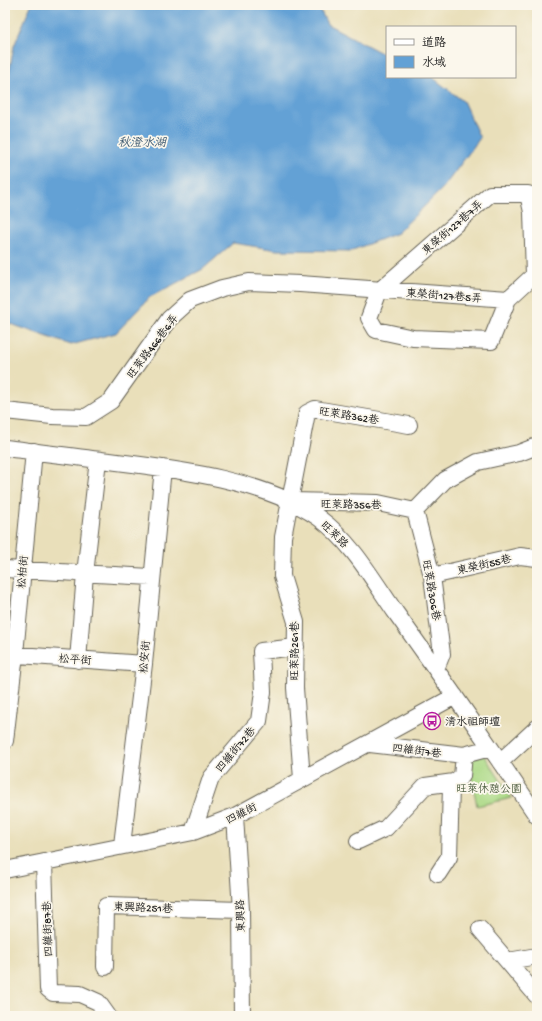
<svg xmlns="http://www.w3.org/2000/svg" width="542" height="1021" viewBox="0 0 542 1021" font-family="'Gochi Hand','LXGW WenKai TC',sans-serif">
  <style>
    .green { fill: #abd985; stroke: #647a50 }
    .water { fill: #63a1d5; stroke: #405e78 }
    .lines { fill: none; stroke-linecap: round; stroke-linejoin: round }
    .minor-casing { stroke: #646053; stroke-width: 18 }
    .minor { stroke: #fff; stroke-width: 16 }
    .labels { text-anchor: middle; stroke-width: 3.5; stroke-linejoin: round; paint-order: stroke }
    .street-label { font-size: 11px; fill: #1c1c1c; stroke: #fbf7ec }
    .poi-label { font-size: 11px; fill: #1c1c1c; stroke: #fbf7ec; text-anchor: start }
    .park-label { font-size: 11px; fill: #4e5e41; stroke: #fbf7ec }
    .water-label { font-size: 12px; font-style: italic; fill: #3c586f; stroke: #fbf7ec }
  </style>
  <rect width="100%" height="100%" fill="#fbf7ec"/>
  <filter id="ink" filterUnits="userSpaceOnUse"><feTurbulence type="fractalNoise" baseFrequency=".025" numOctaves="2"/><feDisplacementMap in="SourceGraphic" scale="8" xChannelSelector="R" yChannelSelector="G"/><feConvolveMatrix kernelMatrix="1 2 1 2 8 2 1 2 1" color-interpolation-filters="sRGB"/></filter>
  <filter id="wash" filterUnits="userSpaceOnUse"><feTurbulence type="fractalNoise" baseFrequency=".012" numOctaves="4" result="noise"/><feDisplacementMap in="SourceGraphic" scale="16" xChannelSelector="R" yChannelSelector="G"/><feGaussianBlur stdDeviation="0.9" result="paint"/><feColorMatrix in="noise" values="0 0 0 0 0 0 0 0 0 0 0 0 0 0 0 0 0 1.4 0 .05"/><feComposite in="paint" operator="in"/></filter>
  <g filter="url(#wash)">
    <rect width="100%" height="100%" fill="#e9dfba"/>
    <!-- green -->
    <path class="green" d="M484,755L512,798L477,806L468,760Z"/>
    <!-- water -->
    <path class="water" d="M31,5H318L327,24L387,56V77H432L463,101L480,138L443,188L397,233L350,251L277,250L233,243L203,269L150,297L116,333L71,345L5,322V94L14,46Z"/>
  </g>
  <g filter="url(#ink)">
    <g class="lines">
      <!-- minor casing -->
      <g class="minor-casing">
        <path id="minor" d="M490,194H528L532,212L534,275L508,299L491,341L413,338L376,330L369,318L379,291Z
          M5,411L52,416L86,417L111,401L169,319L190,300L222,288L249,282L300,284L508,299
          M5,448C40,452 74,457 109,461C174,469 264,479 319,518C352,542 373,580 396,613C444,680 491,748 537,816
          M292,501L378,503L415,511L445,480L478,462L519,453L537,446
          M415,511L432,576L442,654L436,669
          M5,569L151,577
          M432,576L520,556L537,558
          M5,654L144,664
          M78,660L85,574L98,460
          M5,741L15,654L34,451
          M370,744L464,755
          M500,762L537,728
          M302,779L295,688L296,622L282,576L283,537L307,413L315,409L409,425
          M235,816L241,910L242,1016
          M193,832L211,778L259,721L263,692L261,651L296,647
          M358,841L386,828L425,786L454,782L462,776L464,755L490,748
          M122,845L144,664L163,468
          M44,862L48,989L53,993L80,994L98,1002L108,1016
          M5,870L193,832L235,816L455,696
          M438,874L449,857L451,786L454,782
          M480,929L537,996
          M508,961L537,956
          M105,967L106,906L241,910"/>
      </g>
      <!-- minor -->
      <use href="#minor" class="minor"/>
    </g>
  </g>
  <!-- icons -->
  <defs>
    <g id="bus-ring" transform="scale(0.9)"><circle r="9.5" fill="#fbf7ec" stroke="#b5179e" stroke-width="1.5"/><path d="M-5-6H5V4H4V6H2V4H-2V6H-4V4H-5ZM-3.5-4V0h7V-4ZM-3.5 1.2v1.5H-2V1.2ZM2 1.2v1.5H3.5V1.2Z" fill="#b5179e"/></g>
  </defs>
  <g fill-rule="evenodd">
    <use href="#bus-ring" x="432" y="721"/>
  </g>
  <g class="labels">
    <!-- street labels -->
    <g class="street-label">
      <text transform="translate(452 227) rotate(-41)" y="4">東榮街127巷7弄</text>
      <text transform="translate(444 295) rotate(4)" y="4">東榮街127巷5弄</text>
      <text transform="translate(152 346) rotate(-53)" y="4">旺萊路466巷6弄</text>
      <text transform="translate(349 415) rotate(9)" y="4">旺萊路362巷</text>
      <text transform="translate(351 504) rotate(1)" y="4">旺萊路356巷</text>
      <text transform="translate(335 534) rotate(44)" y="4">旺萊路</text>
      <text transform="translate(484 564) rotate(-13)" y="4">東榮街55巷</text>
      <text transform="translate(22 572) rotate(-85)" y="4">松柏街</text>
      <text transform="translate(432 590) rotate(80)" y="4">旺萊路306巷</text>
      <text transform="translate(294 651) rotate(-90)" y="4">旺萊路261巷</text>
      <text transform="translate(144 657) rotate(-85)" y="4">松安街</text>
      <text transform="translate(75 659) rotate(4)" y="4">松平街</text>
      <text transform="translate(235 749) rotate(-50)" y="4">四維街72巷</text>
      <text transform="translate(417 750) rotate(7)" y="4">四維街7巷</text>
      <text transform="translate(241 813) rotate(-27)" y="4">四維街</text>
      <text transform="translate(143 907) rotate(2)" y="4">東興路251巷</text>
      <text transform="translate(240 916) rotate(-92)" y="4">東興路</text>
      <text transform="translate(47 929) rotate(-92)" y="4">四維街87巷</text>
    </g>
    <!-- poi labels -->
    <g class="poi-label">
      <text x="445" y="725">清水祖師壇</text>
    </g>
    <!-- park labels -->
    <g class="park-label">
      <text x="489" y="792">旺萊休憩公園</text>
    </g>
    <!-- water labels -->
    <g class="water-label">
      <text x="142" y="146">秋澄水湖</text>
    </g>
  </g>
  <!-- margin -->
  <rect width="542" height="1021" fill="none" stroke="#fbf7ec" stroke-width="20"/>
  <!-- legend -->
  <rect x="386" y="26" width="130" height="52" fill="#fbf7ec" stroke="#a29f99"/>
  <rect x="394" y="39" width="20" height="6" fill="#ffffff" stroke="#a29f99"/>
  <text x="422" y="46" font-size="12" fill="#1c1c1c">道路</text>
  <rect x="394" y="56" width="20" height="12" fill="#63a1d5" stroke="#a29f99"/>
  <text x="422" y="66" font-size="12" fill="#1c1c1c">水域</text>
</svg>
